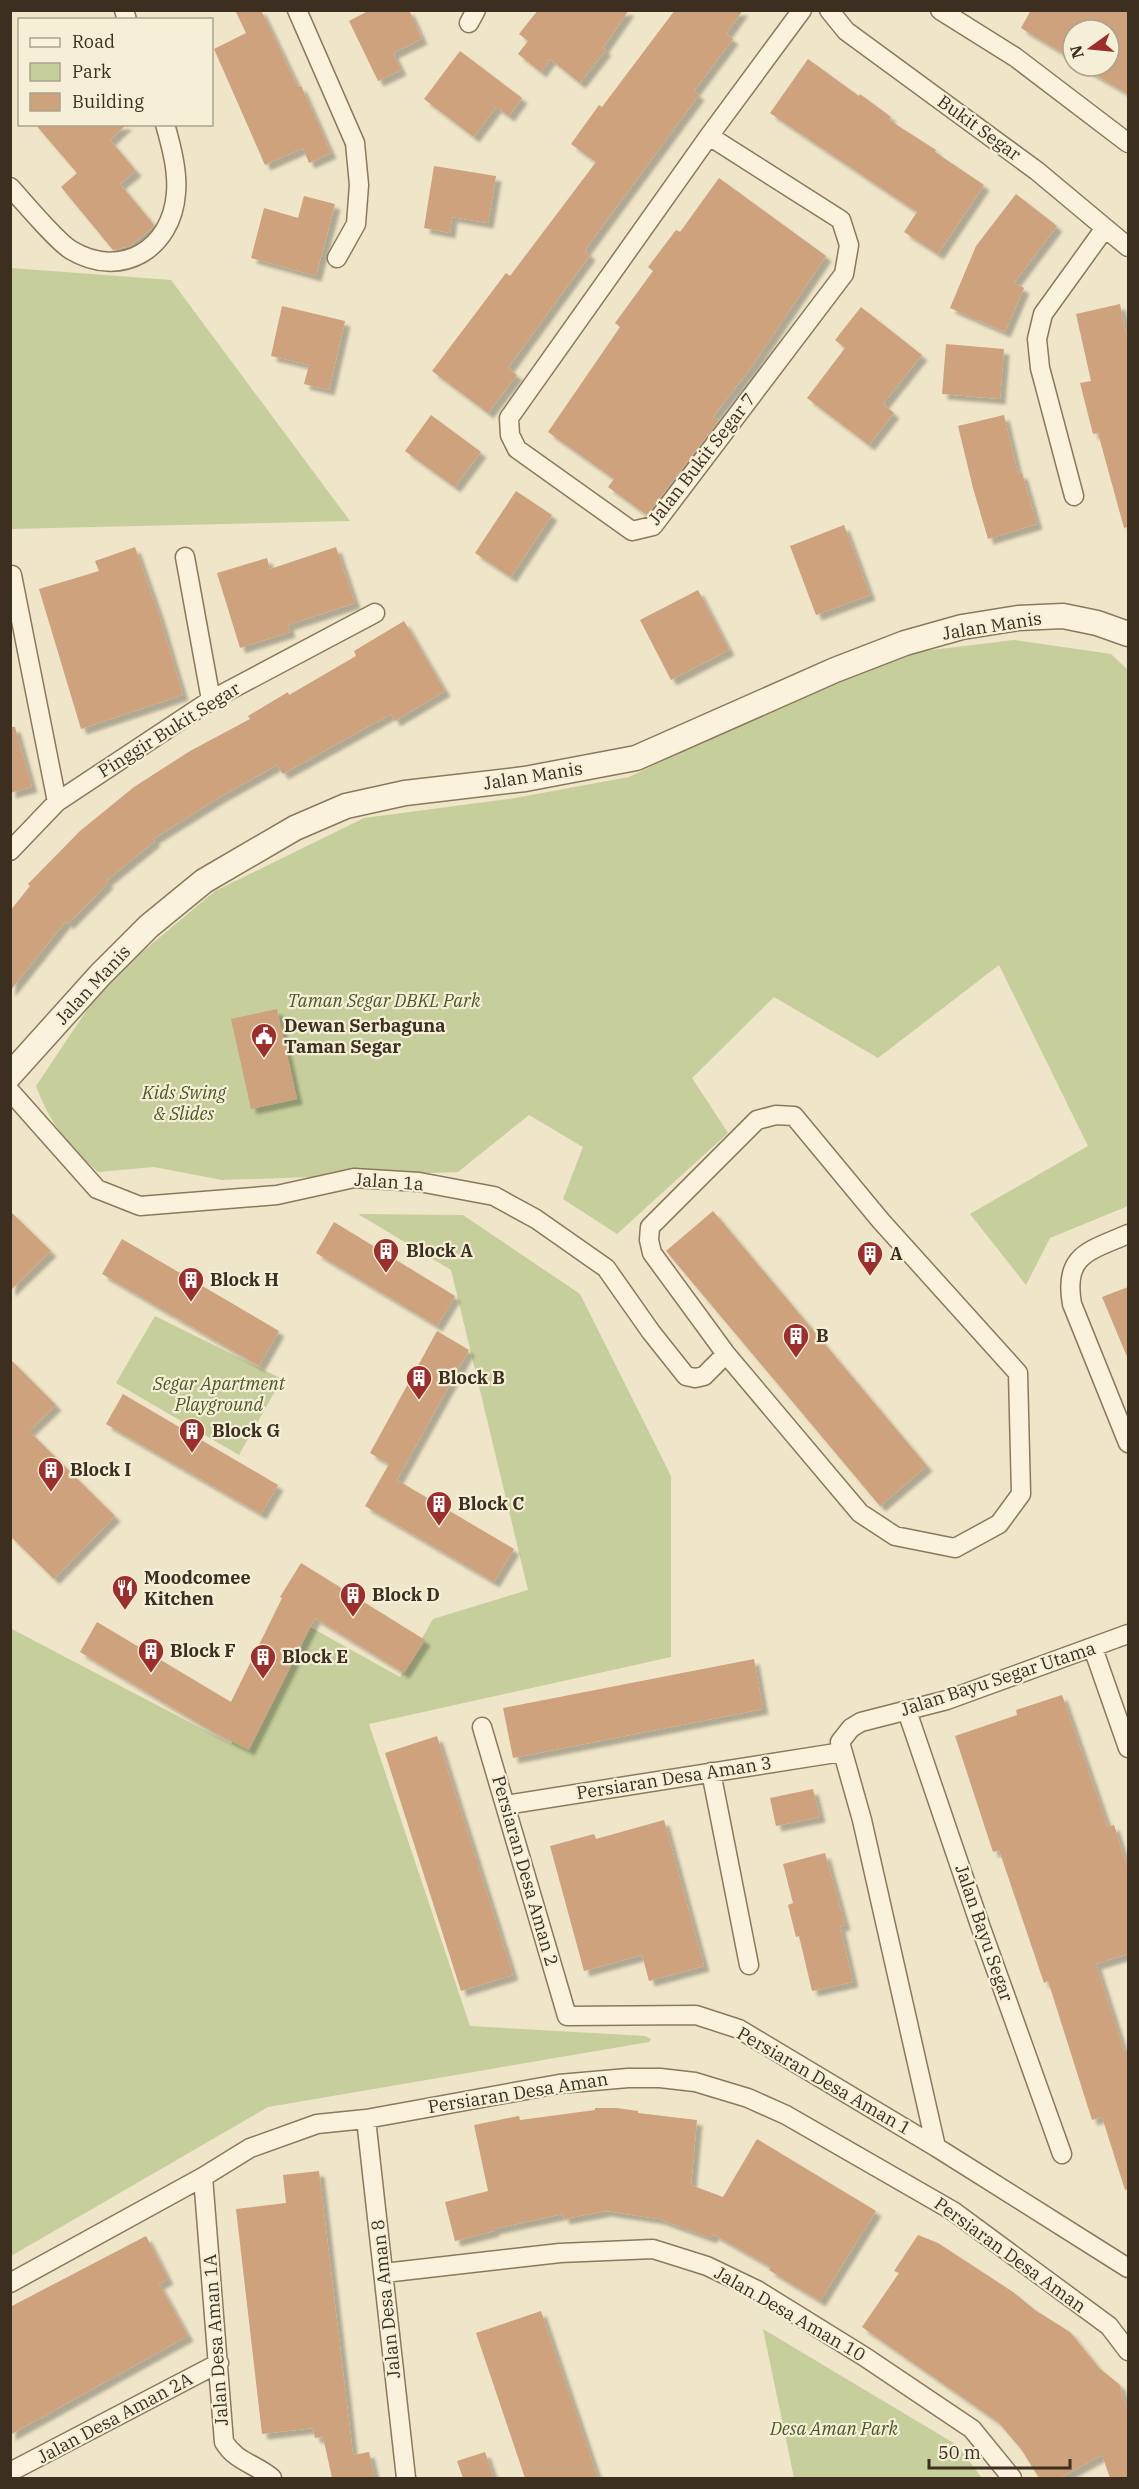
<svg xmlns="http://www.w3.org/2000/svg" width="1139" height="2489" viewBox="0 0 1139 2489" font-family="'IBM Plex Serif',serif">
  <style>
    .green { fill: #c6ce9b }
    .building { fill: #cea27d; filter: url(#shadow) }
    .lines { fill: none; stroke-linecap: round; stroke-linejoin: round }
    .minor-casing { stroke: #8c785c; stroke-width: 21 }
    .tertiary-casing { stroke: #8c785c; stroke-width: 27 }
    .minor { stroke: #faf2dc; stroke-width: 18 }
    .tertiary { stroke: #faf2dc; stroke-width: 24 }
    .labels { text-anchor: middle; stroke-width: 4.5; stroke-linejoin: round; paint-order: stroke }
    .street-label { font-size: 18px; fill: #3c2f20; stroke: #f6efd8 }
    .park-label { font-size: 18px; font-style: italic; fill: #4a5926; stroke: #f6efd8 }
    .poi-label { font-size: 18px; font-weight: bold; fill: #3c2f20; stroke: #f6efd8; text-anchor: start }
  </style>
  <defs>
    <filter id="shadow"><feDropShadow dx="5.5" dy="5.5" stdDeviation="1.5" flood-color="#0004"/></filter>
  </defs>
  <rect width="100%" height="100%" fill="#efe5c8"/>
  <!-- green -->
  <path class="green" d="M11,268L171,280L350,521L11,529Z
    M1014,640L1111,654L1128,670V1206L1050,1238L1026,1285L970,1214L1088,1146L999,965L878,1058L774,997L692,1078L728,1133L617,1234L563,1199L583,1147L529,1115L458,1172L222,1180L154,1167L98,1172C67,1144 51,1125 36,1086L105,983L215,891L364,818L515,798L629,777L882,656Z
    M358,1214L463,1215L580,1294L671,1476V1657L369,1724L470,2026L645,2036L651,2039L649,2042L268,2107L11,2256L10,1628L231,1744L303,1623L400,1677L433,1619L528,1590L451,1270Z
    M155,1316L282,1379L239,1455L116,1383Z
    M763,2329L957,2445L982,2478H794Z"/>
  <!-- building -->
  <path class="building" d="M235,10H261L298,87L301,86L331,153L309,163L303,148L265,165L214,49L246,33Z
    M370,10H409L422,39L393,53L401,70L378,81L349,21Z
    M538,10H629L603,48L606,50L580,83L550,59L541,72L518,54L528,41L519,34Z
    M675,10H743L726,34L733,39L694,91L699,95L585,250L590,255L508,368L517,375L488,413L432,371L506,273L510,276L596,162L571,144L599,105L602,107Z
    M1031,10H1128V94L1080,66H1109V30H1073V59L1021,28Z
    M460,51L522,98L509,116L496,107L474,137L424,99Z
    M808,59L859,96L860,94L891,117L889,120L936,150L935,152L984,185L938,254L904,232L917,212L770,113Z
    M35,124H127L110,140L136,171L120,184L154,225L153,227L130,246L113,250L61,187L77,173Z
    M434,166L496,176L488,223L452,217L450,233L424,228Z
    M719,178L826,256L753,365L713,417L719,420L647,515L608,487L614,479L548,432L620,327L615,323L653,271L648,267L676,230L680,232Z
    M1016,194L1057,226L1014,283L1024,288L1005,332L950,308L976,246Z
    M304,196L335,204L316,276L251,258L264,208L298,218Z
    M1120,304L1128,342V527L1124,528L1098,433L1093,434L1080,383L1091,381L1076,314Z
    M282,306L345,321L329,390L304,384L309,365L271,356Z
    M861,307L922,355L883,404L894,413L869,445L807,398L845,348L835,340Z
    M946,344L1004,349L1000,399L942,394Z
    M431,415L481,452L455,487L405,451Z
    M1004,415L1018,474L1022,473L1037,524L988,539L973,488L958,426Z
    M516,491L552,515L511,577L475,553Z
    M844,525L870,595L816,615L790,546Z
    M135,547L159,615L183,695L81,729L39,589L99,571L95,561Z
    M336,547L355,603L288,625L290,632L240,648L217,573L267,558L270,569Z
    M698,590L729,650L671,680L640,620Z
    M404,621L445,691L395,721L391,714L283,774L277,765L220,797L153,839L155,841L106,881L108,883L68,924L66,921L10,991V911L30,886L28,884L80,831L134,787L190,751L250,719L248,716L288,692L289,695L356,656L354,651Z
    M10,727H15L32,787L10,793Z
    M277,1009L297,1099L251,1109L231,1019Z
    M10,1211L51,1251L10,1291Z
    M713,1211L927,1466L880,1506L666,1251Z
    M334,1222L455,1296L437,1326L316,1253Z
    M122,1239L279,1331L259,1366L102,1274Z
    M1128,1287V1359L1102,1297Z
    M437,1331L469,1350L397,1480L514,1549L494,1582L365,1506L389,1464L370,1453Z
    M10,1359L56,1405L29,1431L115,1516L54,1579L10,1536Z
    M123,1394L278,1485L261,1514L106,1424Z
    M301,1563L425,1640L404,1673L315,1618L249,1750L215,1733L80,1652L97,1622L231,1702L282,1598L280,1597Z
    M754,1659L763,1709L513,1758L503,1708Z
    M1062,1695L1108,1827L1114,1825L1128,1869V1954L1096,1964L1124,2051L1128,2050V2189L1125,2190L1102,2117L1092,2120L1048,1981L1044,1983L999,1850L993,1852L955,1736L1017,1715L1016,1710Z
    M437,1736L513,1975L461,1991L385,1753Z
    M813,1789L820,1817L776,1826L770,1798Z
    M664,1820L704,1966L649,1981L642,1955L584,1971L550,1846L594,1834L596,1839Z
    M825,1853L845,1925L840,1926L853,1982L812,1991L799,1936L796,1937L788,1905L793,1903L783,1864Z
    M595,2108H617L638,2111V2113L697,2120L691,2185L723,2197L757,2139L876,2211L820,2301L769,2270L771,2267L713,2234L711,2238L659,2219L606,2211L564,2219L563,2214L494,2229V2231L455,2241L445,2202L488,2191L474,2125L519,2116L520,2120L595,2110Z
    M319,2171L353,2455L369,2452L375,2478H332L323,2437L315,2438L313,2428L262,2434L236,2209L286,2203L283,2175Z
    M918,2235L938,2243L1013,2292L1035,2310L1070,2332L1099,2368L1120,2385L1128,2413V2478H1110L1102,2455L1060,2478H1039L1021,2449L998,2422L862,2327L899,2273L894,2271Z
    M146,2236L168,2279L159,2284L188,2336L10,2435V2307Z
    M541,2311L598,2478H525L476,2333Z
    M485,2452L494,2478H463L457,2461Z"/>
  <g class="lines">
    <!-- minor casing -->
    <g class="minor-casing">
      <path id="minor" d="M124,10L127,20
        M297,10L355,143L359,185L356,224L337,258
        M829,10L846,31L1037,171L1128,247
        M940,10L1015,57L1128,143
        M469,23L476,10
        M709,136L841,220L849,245L844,274L653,526L632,531L517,449L510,435L509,418L709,136L802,10
        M10,187C24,202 56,241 71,250C121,280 172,249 176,193C178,171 171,145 165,124
        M1074,496L1040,368L1037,339L1043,314L1105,228
        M185,557L211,700
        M12,575L57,802
        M10,851L57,802L211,700L375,613
        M10,1091L97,1189L140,1206L277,1195L354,1178L419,1182L494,1196L536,1219L606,1268L651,1332L686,1376L695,1378L704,1376L726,1354
        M776,1115L794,1116L881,1221L1018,1373L1021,1494L999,1524L955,1548L895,1536L860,1513L726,1354L652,1253L649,1240L650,1227L757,1120Z
        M1128,1234C1090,1251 1063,1254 1072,1304L1128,1443
        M1093,1648L1128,1748
        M907,1711L981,1928L1062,2154
        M482,1727L567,2016L696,2015L739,2029L936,2147L1128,2268
        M711,1772L749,1965
        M505,1805L842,1752
        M366,2119L406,2478
        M936,2147L862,1820L840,1742L851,1728L861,1722L947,1700L1128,1634
        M203,2177L224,2442C236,2462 256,2464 272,2478
        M384,2273L560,2253L653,2249L707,2266L757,2290L865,2357L972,2429L1012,2478
        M10,2283L203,2177L250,2148L317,2124L366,2119L559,2084L628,2078H660L695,2082L748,2098L786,2115L953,2211L1109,2326L1128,2351
        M10,2472L219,2363"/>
    </g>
    <!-- tertiary casing -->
    <g class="tertiary-casing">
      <path id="tertiary" d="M10,1075L100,975L149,926L204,881L295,828L346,806L405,793L525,779L636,758L835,670L905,643L962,627L1018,618L1063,616L1097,623L1128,634"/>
    </g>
    <!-- minor -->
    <use href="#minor" class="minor"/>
    <!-- tertiary -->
    <use href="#tertiary" class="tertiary"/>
  </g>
  <!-- icons -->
  <defs>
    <g id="civic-pin" transform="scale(1.35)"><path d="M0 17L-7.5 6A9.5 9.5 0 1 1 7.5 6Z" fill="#9c2f2b" stroke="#f6efd8"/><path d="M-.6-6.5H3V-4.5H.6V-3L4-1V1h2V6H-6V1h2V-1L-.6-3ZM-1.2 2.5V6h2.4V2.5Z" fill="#fff"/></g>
    <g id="building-pin" transform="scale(1.35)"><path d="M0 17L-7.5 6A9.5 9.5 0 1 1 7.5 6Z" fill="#9c2f2b" stroke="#f6efd8"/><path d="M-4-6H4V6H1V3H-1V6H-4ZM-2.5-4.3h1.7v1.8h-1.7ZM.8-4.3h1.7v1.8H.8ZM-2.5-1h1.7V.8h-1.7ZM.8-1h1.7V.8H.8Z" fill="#fff"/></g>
    <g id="restaurant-pin" transform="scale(1.35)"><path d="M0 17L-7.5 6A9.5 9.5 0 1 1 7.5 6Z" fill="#9c2f2b" stroke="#f6efd8"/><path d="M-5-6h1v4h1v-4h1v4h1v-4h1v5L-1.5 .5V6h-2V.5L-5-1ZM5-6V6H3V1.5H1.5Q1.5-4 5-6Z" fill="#fff"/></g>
  </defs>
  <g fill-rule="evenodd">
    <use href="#civic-pin" x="264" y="1036"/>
    <use href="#building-pin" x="386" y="1251"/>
    <use href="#building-pin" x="870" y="1254"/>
    <use href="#building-pin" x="191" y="1280"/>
    <use href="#building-pin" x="796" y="1336"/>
    <use href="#building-pin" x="419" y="1378"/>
    <use href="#building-pin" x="192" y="1431"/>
    <use href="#building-pin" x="51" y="1470"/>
    <use href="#building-pin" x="439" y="1504"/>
    <use href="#restaurant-pin" x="125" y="1588"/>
    <use href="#building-pin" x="353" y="1595"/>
    <use href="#building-pin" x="151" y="1651"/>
    <use href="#building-pin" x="263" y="1657"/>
  </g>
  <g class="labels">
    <!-- street labels -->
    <g class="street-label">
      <text transform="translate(979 128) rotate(36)" y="6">Bukit Segar</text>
      <text transform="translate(702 459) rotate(-52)" y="6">Jalan Bukit Segar 7</text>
      <text transform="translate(992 626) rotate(-9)" y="6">Jalan Manis</text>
      <text transform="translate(169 730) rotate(-32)" y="6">Pinggir Bukit Segar</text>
      <text transform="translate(533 776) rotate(-9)" y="6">Jalan Manis</text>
      <text transform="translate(93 985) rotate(-47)" y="6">Jalan Manis</text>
      <text transform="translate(389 1182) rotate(4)" y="6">Jalan 1a</text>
      <text transform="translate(998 1679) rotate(-18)" y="6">Jalan Bayu Segar Utama</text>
      <text transform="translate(674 1778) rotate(-9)" y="6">Persiaran Desa Aman 3</text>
      <text transform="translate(525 1871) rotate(74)" y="6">Persiaran Desa Aman 2</text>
      <text transform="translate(984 1933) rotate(71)" y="6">Jalan Bayu Segar</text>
      <text transform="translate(824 2081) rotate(30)" y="6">Persiaran Desa Aman 1</text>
      <text transform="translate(518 2093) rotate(-9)" y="6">Persiaran Desa Aman</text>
      <text transform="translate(1010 2255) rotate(36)" y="6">Persiaran Desa Aman</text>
      <text transform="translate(386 2299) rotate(-96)" y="6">Jalan Desa Aman 8</text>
      <text transform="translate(790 2314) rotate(30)" y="6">Jalan Desa Aman 10</text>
      <text transform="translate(216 2340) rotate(-94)" y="6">Jalan Desa Aman 1A</text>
      <text transform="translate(115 2418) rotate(-28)" y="6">Jalan Desa Aman 2A</text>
    </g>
    <!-- park labels -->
    <g class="park-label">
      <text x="384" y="1007">Taman Segar DBKL Park</text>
      <text x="184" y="1099">Kids Swing<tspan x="184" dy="21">&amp; Slides</tspan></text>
      <text x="219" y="1390">Segar Apartment<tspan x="219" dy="21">Playground</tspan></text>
      <text x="834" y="2435">Desa Aman Park</text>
    </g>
    <!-- poi labels -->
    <g class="poi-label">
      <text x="284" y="1032">Dewan Serbaguna<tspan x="284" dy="21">Taman Segar</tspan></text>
      <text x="406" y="1257">Block A</text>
      <text x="890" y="1260">A</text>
      <text x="210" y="1286">Block H</text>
      <text x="816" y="1342">B</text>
      <text x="438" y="1384">Block B</text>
      <text x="212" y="1437">Block G</text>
      <text x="70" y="1476">Block I</text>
      <text x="458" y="1510">Block C</text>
      <text x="144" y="1584">Moodcomee<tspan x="144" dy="21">Kitchen</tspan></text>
      <text x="372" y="1601">Block D</text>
      <text x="170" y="1657">Block F</text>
      <text x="282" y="1663">Block E</text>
    </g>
  </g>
  <!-- border -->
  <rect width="1139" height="2489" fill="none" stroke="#3c2f20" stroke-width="24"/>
  <!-- legend -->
  <rect x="18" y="18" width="195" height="108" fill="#f6efd8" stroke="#aca28e" stroke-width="1.5"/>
  <rect x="30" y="38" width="30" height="9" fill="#faf2dc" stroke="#aca28e" stroke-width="1.5"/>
  <text x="72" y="48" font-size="18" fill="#3c2f20">Road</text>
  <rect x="30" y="63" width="30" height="18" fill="#c6ce9b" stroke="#aca28e" stroke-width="1.5"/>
  <text x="72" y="78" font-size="18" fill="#3c2f20">Park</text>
  <rect x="30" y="93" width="30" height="18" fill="#cea27d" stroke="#aca28e" stroke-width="1.5"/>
  <text x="72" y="108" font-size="18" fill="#3c2f20">Building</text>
  <!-- north arrow -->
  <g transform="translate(1091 48) rotate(255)"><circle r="28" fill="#f6efd8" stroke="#aca28e" stroke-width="1.5"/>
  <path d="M0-4.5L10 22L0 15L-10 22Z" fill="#9c2f2b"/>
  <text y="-9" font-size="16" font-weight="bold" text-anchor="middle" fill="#3c2f20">N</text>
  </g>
  <!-- scale -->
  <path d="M929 2459v9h141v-9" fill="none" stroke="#3c2f20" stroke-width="3"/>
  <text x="938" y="2459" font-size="18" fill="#3c2f20" stroke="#f6efd8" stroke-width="4.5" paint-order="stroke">50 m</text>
</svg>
